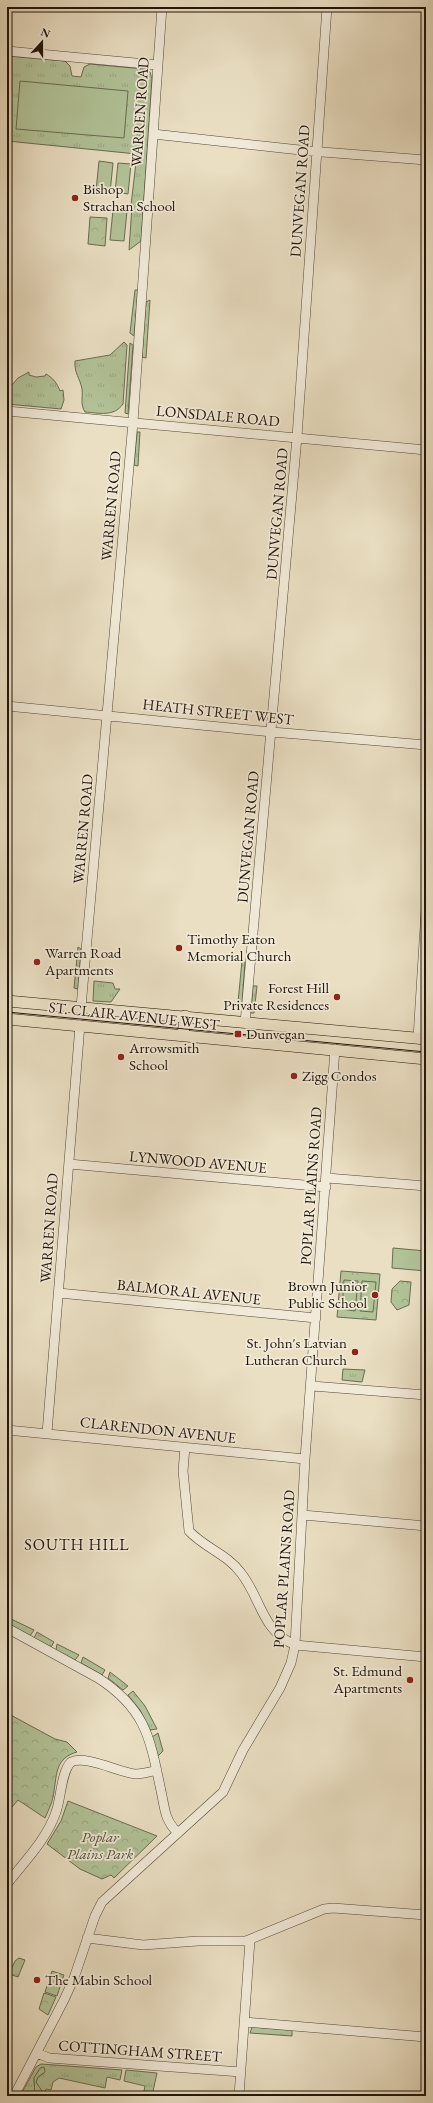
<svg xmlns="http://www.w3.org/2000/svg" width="433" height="2103" viewBox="0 0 433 2103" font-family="'EB Garamond',serif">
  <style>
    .grass { fill: url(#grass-tufts); stroke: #696c51 }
    .park { fill: url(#park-crowns); stroke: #696c51 }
    .garden { fill: url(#garden-furrows); stroke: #696c51 }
    .pitch { fill: #b2c398; stroke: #696c51 }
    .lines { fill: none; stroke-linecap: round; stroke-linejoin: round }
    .minor-casing { stroke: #524738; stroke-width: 10 }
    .major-casing { stroke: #20140a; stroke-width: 12 }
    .minor { stroke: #f1ead8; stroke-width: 9 }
    .major { stroke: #eadfc3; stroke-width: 11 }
    .tram { stroke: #20140a; stroke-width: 1 }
    .poi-dot { fill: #8f2418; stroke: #f1ead8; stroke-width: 1.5 }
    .labels { text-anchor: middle; stroke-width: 3.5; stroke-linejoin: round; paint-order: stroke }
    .street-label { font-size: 15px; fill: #20140a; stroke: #f1ead8 }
    .poi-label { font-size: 15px; fill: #20140a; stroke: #f1ead8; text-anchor: start }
    .park-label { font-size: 15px; font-style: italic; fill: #53513c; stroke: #f1ead8 }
    .neighbourhood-label { font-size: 16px; letter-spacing: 1px; fill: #20140a; stroke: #f1ead8 }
  </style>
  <defs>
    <pattern id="grass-tufts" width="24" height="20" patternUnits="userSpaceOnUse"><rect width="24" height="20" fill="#b2c398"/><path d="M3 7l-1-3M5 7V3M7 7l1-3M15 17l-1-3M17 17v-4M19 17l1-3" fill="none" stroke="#99a782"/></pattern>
    <pattern id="park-crowns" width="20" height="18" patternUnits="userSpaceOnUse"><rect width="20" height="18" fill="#b2c398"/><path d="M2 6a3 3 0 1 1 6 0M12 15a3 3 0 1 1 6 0" fill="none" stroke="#99a782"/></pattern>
    <pattern id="garden-furrows" width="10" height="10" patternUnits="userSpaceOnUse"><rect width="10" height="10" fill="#b2c398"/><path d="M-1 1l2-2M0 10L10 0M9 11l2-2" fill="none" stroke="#99a782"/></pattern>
  </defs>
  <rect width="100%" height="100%" fill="#eadfc3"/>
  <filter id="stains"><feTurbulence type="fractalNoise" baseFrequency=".005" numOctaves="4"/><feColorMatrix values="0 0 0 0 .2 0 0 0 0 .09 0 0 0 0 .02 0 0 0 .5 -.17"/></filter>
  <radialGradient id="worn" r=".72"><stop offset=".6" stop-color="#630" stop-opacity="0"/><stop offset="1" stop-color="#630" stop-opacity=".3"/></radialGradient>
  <!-- grass -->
  <path class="grass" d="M7,56L65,61L70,66L72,76L81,77L84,67L90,64L144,69L150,72L152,79L141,241L129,250L132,206L131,205L137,154L7,141Z
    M135,290H138L134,336L130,333Z
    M150,300L146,358L142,357L146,302Z
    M124,342L127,345L123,404C114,417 99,413 85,412C80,404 83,398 82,389C80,378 74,373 75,361L110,355Z
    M130,343L133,345L128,414L125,413Z
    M29,372V375L36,377L45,376L46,374C53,378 57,383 60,391L63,390L64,400L61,409L7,404L8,385L11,386L18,378Z
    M137,432H140L138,466L134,465Z
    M78,947L81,949L78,989L74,988Z
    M242,961L245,962L242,1004L238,1002Z
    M94,981L113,983L115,989H120L111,1002L93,1001Z
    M253,986H257L254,1013H251Z
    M343,1369L365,1370L362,1382L342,1380Z
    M11,1619L34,1630L30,1636L9,1624Z
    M37,1632L54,1642L51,1647L34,1638Z
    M57,1644L79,1655L75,1660L56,1650Z
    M83,1657L105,1670L102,1675L81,1663Z
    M110,1672L128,1686L123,1690L108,1678Z
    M133,1691L145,1706L157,1729L150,1730L140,1710L128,1695Z
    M158,1733L163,1751L158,1756L152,1737Z
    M252,2027L292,2030V2036L250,2033Z
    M41,2064L122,2070L120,2080L107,2077L105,2088L59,2078L53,2082L51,2090L46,2089L44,2096H42L36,2082L38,2077L44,2073L39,2070L34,2078L35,2096H20L36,2067Z
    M126,2070L157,2073L152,2096H143L145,2086L124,2081Z"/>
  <!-- park -->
  <path class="park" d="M90,217L107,218L105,246L88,244Z
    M341,1271L380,1274L376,1320L337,1317Z
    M400,1281L411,1282L409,1305L397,1310L391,1302L392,1289Z
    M7,1713L55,1739L67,1742L77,1752C56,1758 57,1772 54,1791C53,1801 49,1809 45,1818L18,1800L7,1813Z
    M68,1801L157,1836L114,1878L111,1875L102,1879L80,1869L47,1844L61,1821Z
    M19,1958L25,1960L18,1977L9,1974L15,1961Z
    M44,1993L56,1997L48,2015L39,2009Z"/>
  <!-- garden -->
  <path class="garden" d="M44,2067L45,2072L38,2077L36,2082L42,2091V2095L35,2096L34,2078L40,2068Z"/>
  <!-- pitch -->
  <path class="pitch" d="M20,81L128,91L124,138L16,129Z
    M99,161L113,163L110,193L96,191Z
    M118,163L131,164L128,194L115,192Z
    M113,210L127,211L124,241L110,240Z
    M393,1248L426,1251V1271L392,1268Z
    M344,1280L358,1281L355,1311L342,1309Z
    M362,1281L376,1282L373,1312L360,1311Z
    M52,1971L64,1975L57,1996L45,1992Z"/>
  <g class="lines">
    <!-- minor casing -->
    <g class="minor-casing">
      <path id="minor" d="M7,51L157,65
        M153,134L309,151L426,160
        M7,411L426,450
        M7,706L272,732L426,745
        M81,1007L133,422L162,7
        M245,1023L297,437L327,7
        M418,1038L426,910
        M69,1164L326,1187
        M327,1178L426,1186
        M59,1293L316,1318
        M312,1386L426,1395
        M7,1430L305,1459
        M47,1433L80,1025
        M185,1447L183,1471L189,1531C205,1548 227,1554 241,1573C262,1600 261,1630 295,1645L426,1657
        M303,1515L426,1526
        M7,1628L98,1678C146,1709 150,1738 161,1791C165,1808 164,1819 177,1832
        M7,1884C24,1862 47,1839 56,1812C61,1799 61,1772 71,1762C86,1755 118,1772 135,1774C142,1774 150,1772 157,1770
        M87,1938L143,1945L198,1941H246L324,1909L333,1908L426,1915
        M245,2022L426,2037
        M37,2053L49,2058L241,2072
        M14,2096L64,2000L74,1978L95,1916L102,1902L223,1792L243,1750L280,1688L291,1663L295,1645L305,1459L335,1049
        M239,2096L250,1940"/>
    </g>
    <!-- major casing -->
    <g class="major-casing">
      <path id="major" d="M7,1001L426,1039
        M7,1019L426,1059
        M183,1036L185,1016"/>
    </g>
    <!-- minor -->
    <use href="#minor" class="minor"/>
    <!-- major -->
    <use href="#major" class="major"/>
    <!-- tram -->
    <path class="tram" d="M7,1012L426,1052"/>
  </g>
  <!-- markers -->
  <g class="poi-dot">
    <circle cx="75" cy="198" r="4"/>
    <circle cx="179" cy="948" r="4"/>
    <circle cx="37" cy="962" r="4"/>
    <circle cx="337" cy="997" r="4"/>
    <rect x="234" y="1030" width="8" height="8" rx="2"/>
    <circle cx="121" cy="1057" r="4"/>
    <circle cx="294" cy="1076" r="4"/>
    <circle cx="375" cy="1295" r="4"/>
    <circle cx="355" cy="1352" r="4"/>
    <circle cx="410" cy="1680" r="4"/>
    <circle cx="37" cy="1980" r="4"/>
  </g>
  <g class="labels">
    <!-- street labels -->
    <g class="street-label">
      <text transform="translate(140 112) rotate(-86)" y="5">WARREN ROAD</text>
      <text transform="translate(300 191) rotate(-86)" y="5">DUNVEGAN ROAD</text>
      <text transform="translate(218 416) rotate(5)" y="5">LONSDALE ROAD</text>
      <text transform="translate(111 506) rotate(-85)" y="5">WARREN ROAD</text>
      <text transform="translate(277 514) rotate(-85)" y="5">DUNVEGAN ROAD</text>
      <text transform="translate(218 712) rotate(6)" y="5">HEATH STREET WEST</text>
      <text transform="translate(83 829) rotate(-85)" y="5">WARREN ROAD</text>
      <text transform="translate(248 837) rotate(-85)" y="5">DUNVEGAN ROAD</text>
      <text transform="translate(134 1016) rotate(6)" y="5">ST. CLAIR AVENUE WEST</text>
      <text transform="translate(198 1162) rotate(5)" y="5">LYNWOOD AVENUE</text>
      <text transform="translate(311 1186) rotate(-86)" y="5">POPLAR PLAINS ROAD</text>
      <text transform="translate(49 1228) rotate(-86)" y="5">WARREN ROAD</text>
      <text transform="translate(189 1292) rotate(6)" y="5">BALMORAL AVENUE</text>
      <text transform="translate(158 1430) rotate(6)" y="5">CLARENDON AVENUE</text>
      <text transform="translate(284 1569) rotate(-86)" y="5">POPLAR PLAINS ROAD</text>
      <text transform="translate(140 2051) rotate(4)" y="5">COTTINGHAM STREET</text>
    </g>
    <!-- poi labels -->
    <g class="poi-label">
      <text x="83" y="194">Bishop<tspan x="83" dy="17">Strachan School</tspan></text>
      <text x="187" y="944">Timothy Eaton<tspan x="187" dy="17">Memorial Church</tspan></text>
      <text x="45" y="958">Warren Road<tspan x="45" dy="17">Apartments</tspan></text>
      <text x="329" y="993" text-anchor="end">Forest Hill<tspan x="329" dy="17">Private Residences</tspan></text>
      <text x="246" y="1039">Dunvegan</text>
      <text x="129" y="1053">Arrowsmith<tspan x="129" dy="17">School</tspan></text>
      <text x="302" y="1081">Zigg Condos</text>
      <text x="367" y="1291" text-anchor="end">Brown Junior<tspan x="367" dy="17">Public School</tspan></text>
      <text x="347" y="1348" text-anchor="end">St. John's Latvian<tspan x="347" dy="17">Lutheran Church</tspan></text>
      <text x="402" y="1676" text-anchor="end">St. Edmund<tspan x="402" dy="17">Apartments</tspan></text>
      <text x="45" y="1985">The Mabin School</text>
    </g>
    <!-- park labels -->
    <g class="park-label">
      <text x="100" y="1842">Poplar<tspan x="100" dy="17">Plains Park</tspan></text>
    </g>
    <!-- neighbourhood labels -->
    <g class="neighbourhood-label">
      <text x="77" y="1550">SOUTH HILL</text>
    </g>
  </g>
  <!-- margin -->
  <rect width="433" height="2103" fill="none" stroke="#eadfc3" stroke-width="24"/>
  <rect x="8" y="8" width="417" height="2087" fill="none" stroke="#20140a" stroke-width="2"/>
  <rect x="12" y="12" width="409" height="2079" fill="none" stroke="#20140a"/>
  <!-- north arrow -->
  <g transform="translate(42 42) rotate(21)" stroke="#f1ead8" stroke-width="3" paint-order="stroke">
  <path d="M0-3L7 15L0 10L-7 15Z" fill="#20140a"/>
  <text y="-6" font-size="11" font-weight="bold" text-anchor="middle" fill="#20140a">N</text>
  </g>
  <rect width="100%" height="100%" filter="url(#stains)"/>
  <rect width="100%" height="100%" fill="url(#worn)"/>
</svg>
